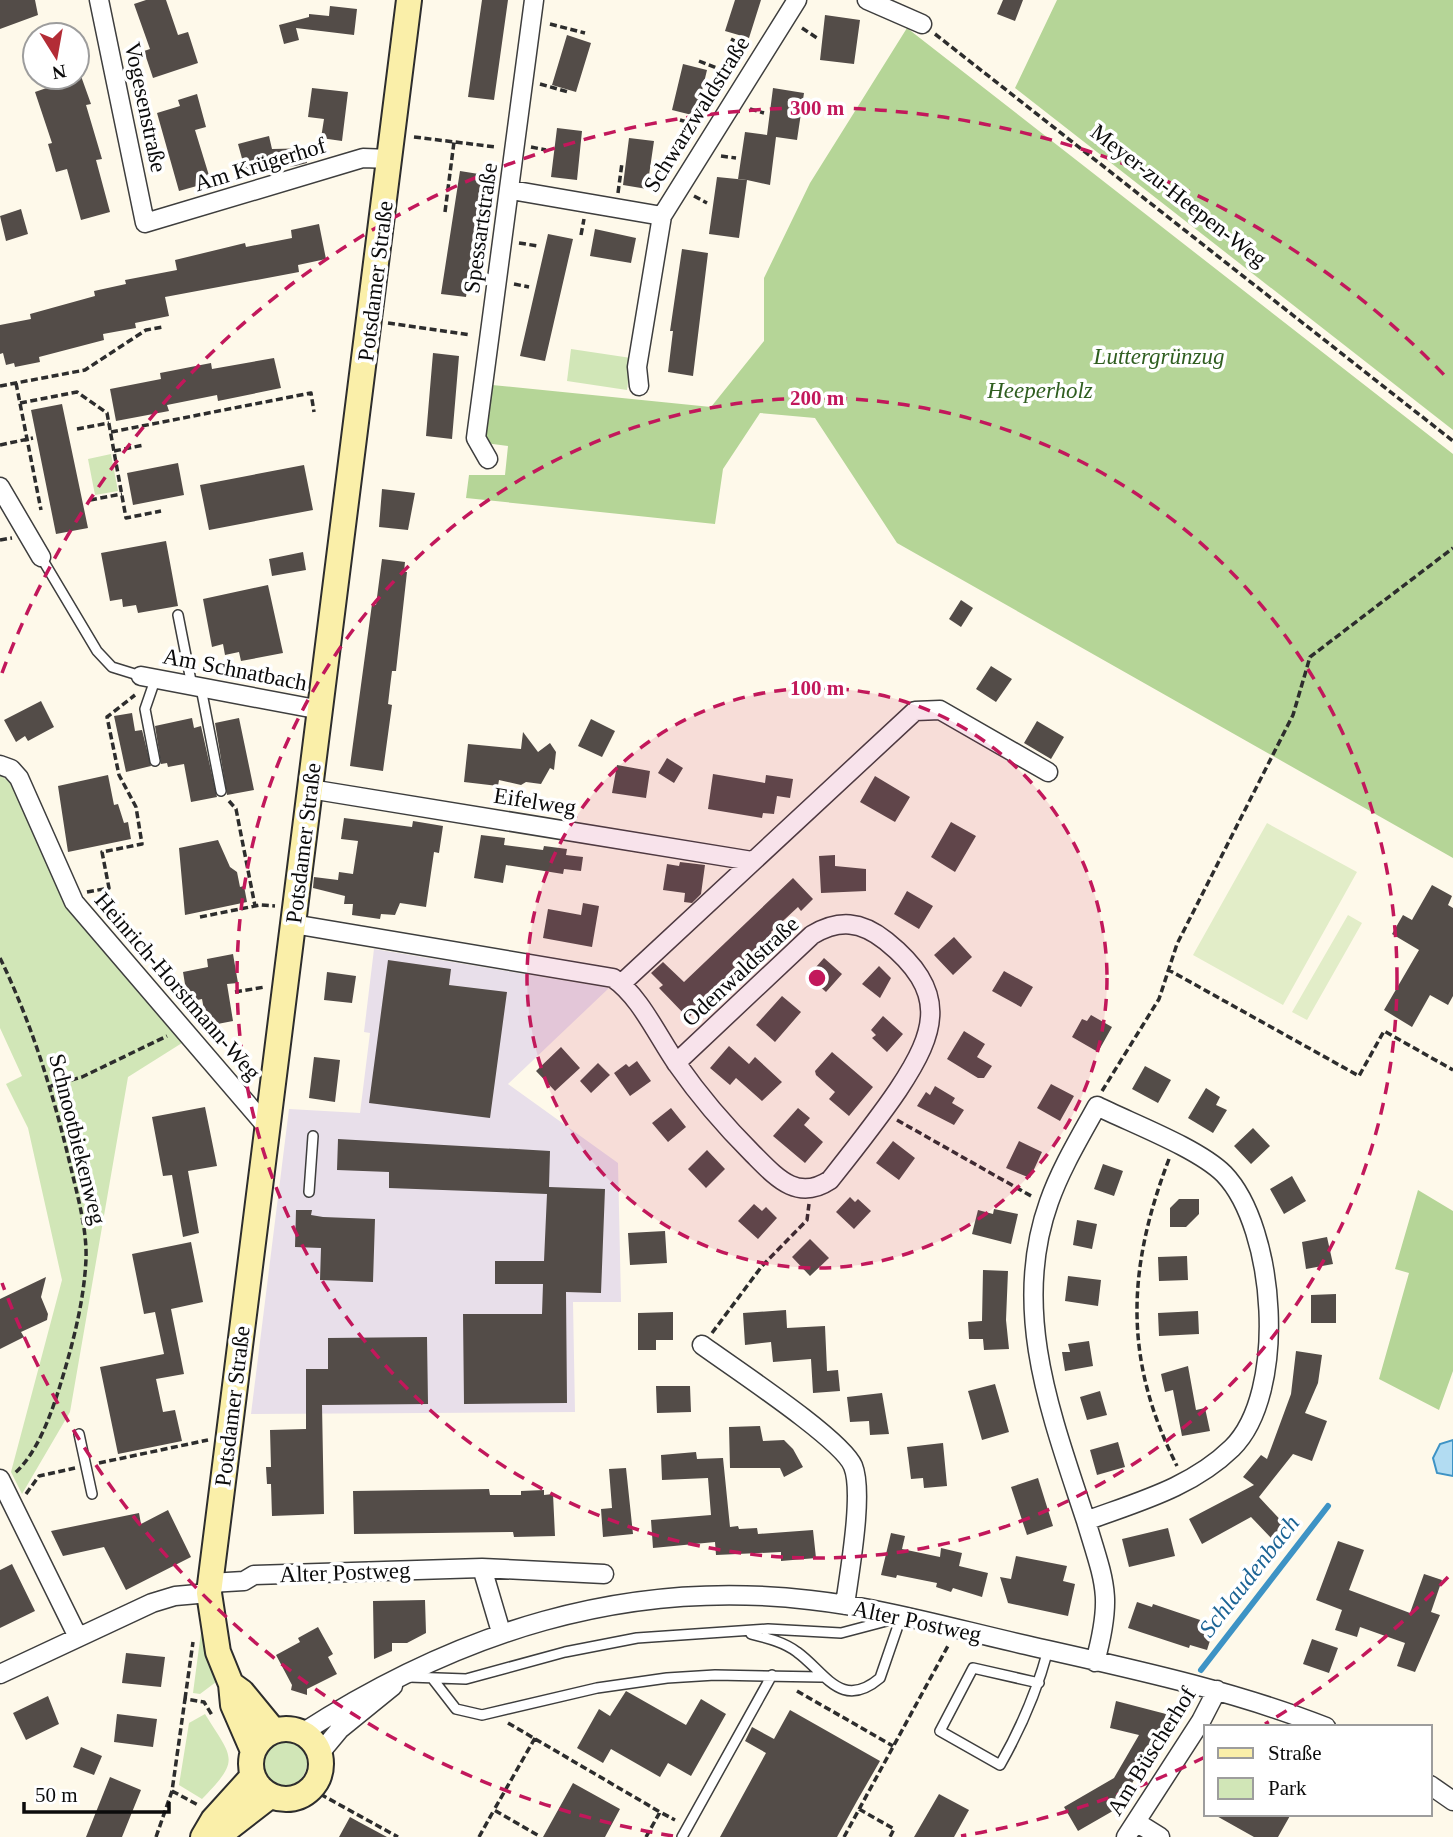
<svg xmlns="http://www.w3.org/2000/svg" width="1453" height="1837" viewBox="0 0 1453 1837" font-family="Georgia,serif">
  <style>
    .industrial { fill: #e8dfea }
    .green { fill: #d1e6b7 }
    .forest { fill: #b5d597 }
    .pitch { fill: #e2edc8 }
    .water { fill: #b2dcf2; stroke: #3d93c5; stroke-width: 2 }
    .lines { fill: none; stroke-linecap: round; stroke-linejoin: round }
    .stream { stroke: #3d93c5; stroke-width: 6 }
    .building { fill: #534c48 }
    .lane-casing { stroke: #3e3e3e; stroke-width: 12 }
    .street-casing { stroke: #3e3e3e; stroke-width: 21 }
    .secondary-casing { stroke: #2d2d2d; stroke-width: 28 }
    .path { stroke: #2d2d2d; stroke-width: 3.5; stroke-dasharray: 7 3.5; stroke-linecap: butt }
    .lane { stroke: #fff; stroke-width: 9 }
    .street { stroke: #fff; stroke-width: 18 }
    .secondary { stroke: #faefa9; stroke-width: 24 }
    .ring { fill: none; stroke: #c2185b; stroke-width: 3.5; stroke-dasharray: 12 9 }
    .labels { text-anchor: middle; stroke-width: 7; stroke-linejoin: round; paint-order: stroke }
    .street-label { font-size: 23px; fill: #0b0b0b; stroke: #fff }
    .park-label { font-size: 23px; font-style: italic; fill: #2f5e20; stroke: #fff }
    .water-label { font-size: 24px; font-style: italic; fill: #1c6495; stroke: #fff }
    .centre { fill: #c2185b; stroke: #fff; stroke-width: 3.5 }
    .ring-label { font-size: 21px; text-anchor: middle; font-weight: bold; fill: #c2185b; stroke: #fff; stroke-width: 7; stroke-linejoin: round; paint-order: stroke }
  </style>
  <rect width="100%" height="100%" fill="#fef9ea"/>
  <!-- industrial -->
  <path class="industrial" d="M374,949L609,988L508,1084L618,1163L621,1302H573L575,1412L251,1414L289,1109L360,1113L370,1033L364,1032Z"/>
  <!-- green -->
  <path class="green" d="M571,349L631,358L627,390L567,381Z
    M111,454L118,491L95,495L88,459Z
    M0,775L14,785L71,910L182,1043L128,1077L70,1412L22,1494L11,1472L62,1280L28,1128L6,1084L22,1076L0,1028Z
    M201,1632L216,1682L200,1694L193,1693Z
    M205,1714C233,1759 241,1759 202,1799L179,1785L189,1723Z
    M261 1763a23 23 0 1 1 46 0a23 23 0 1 1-46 0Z"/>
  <!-- forest -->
  <path class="forest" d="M1057,0H1453V430L1015,88Z
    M907,28L1453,454V858L897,543L815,418L760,413L723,469L715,524L466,498L469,475H505L508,446L485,443L492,385L711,407L764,341V278L810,183Z
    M1418,1190L1453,1211V1371L1439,1410L1379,1379L1409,1273L1395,1269Z"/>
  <!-- pitch -->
  <path class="pitch" d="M1267,823L1357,872L1283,1005L1193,955Z
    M1348,915L1362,923L1307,1020L1292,1012Z"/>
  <!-- water -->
  <path class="water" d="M1453,1440V1476L1437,1473L1433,1458L1440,1444Z"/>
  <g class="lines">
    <!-- stream -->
    <path class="stream" d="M1201,1670L1328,1506"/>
  </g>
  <!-- building -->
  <path class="building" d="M0,0H35L38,15L0,29Z
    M146,0H166L178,35L188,32L198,63L153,78L144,51L150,49L134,4Z
    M482,0H508L494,100L468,97Z
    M735,0H761L749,38L725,31Z
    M1003,0H1023L1015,21L997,14Z
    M330,6L357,9L354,35L296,28L299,40L284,44L279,25L309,17V14L329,16Z
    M825,15L860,20L854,64L820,60Z
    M567,35L591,43L576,92L552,85Z
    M683,64L707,70L696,116L672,110Z
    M81,76L91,104L86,105L102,159L96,160L110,212L81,220L67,169L56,172L48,144L52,143L35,92Z
    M312,88L348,92L342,141L321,138L324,119L308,117Z
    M773,88L804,93L797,140L776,137L770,185L747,180L739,238L709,234L717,177L747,180L738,179L745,132L767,135Z
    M197,94L206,127L195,130L211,182L179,191L157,113L180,106L178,100Z
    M557,128L582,131L577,180L551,177Z
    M269,136L272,149L315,148L316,154L306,156L307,163L295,166L286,167V162L246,173L238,144Z
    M629,138L654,141L647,189L623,185Z
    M460,171L485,175L466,297L441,294Z
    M21,209L28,234L6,241L0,216Z
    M319,224L326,259L298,265L299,272L165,297L169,316L135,323L136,328L103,334L104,340L39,357L40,362L15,367L14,363L6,365L3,353L0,354V325L31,319L30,314L95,296L94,291L126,284L125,280L177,270L175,260L245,243L246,247L292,238L291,230Z
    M595,229L636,238L631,263L590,256Z
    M548,234L573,239L545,361L520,356Z
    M682,249L708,253L693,376L668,372L673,331H670Z
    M433,353L459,356L452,439L426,436Z
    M274,358L281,388L218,401L217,395L167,405L169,411L116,421L110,389L161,379L160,373L211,363L212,369Z
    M62,404L88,528L56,534L31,410Z
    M178,463L184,495L133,505L127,473Z
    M304,465L313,510L209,530L200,485Z
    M382,489L415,493L408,530L379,527Z
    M166,541L178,606L138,613L136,605L123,607L122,599L110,601L101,553Z
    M303,552L306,570L272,576L269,559Z
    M382,559L405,562L404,572H407L396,671H392L390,687L388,704L392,705L383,771L350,766L372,604L376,605Z
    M268,585L283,653L241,661L239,652L225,655L223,644L212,647L203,599Z
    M961,600L973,608L961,627L949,619Z
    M991,666L1012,679L996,702L976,689Z
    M41,701L54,727L28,741L25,736L16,742L4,720Z
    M132,713L135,731L142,730L151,766L126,772L114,716Z
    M192,718L194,728L201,726L217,797L191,802L184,764L168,767L167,763L161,764L155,726Z
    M239,718L254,790L227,795L215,723Z
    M591,719L615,731L602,757L578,746Z
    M1037,721L1064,737L1051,759L1024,743Z
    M523,732L538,752L550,743L556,752L554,770L550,768L541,784L526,782L521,785L499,780L498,786L464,782L468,744L521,749Z
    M667,758L683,768L674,783L658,773Z
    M617,765L650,771L646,798L612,793Z
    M713,774L765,783L766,775L793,779L790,798L777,796L774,814L763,813L762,818L708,809Z
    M108,775L114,805L118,804L124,823L128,822L131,839L68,852L58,786Z
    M875,776L910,797L895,822L860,802Z
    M344,818L412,827L413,821L443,826L439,853L434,852L426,907L400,903L395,915L381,914L380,919L352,915L353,904H344L345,896L313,888L314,877L338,880L339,872L353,874L358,841L341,839Z
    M951,822L976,836L955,872L931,857Z
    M481,835L505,838L504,845L543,850L544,846L567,849L566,855L583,857L581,871L564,869L563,874L506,865L503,883L474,878Z
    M218,840L230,867L237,872L240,887L244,886L247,902L185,915L179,848Z
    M835,855V866L866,869V891L821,893L819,856Z
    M680,862L705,865L701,894L692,903L684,902L685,893L663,890L667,864L679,866Z
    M793,878L813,899L801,911L798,907L771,932L774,936L730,972L733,975L688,1018L659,988L663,985L651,973L663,962L684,982Z
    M1432,885L1452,896L1448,905L1453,908V996L1448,1005L1430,995L1412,1027L1384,1010L1419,950L1392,934L1403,915L1412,920Z
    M907,891L933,906L919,929L894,914Z
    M583,903L599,906L592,947L543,938L548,909L581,915Z
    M954,937L972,957L953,975L934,955Z
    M233,954L238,983L227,984L233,1021L207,1026L202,999L188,1002L183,972L208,967L207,959Z
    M824,958L842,974L826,992L808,976Z
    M388,960L451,969L449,985L507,992L490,1118L369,1103Z
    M879,966L891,978L880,998L862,984Z
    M1004,971L1033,987L1021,1007L992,991Z
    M327,972L356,976L352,1003L324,1000Z
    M782,996L801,1012L775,1042L756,1025Z
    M1091,1015L1112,1027L1098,1052L1072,1037L1082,1019L1087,1021Z
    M883,1016L903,1034L887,1052L872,1038L876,1035L871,1030Z
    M964,1031L985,1044L977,1057L992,1066L984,1078H978L947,1059Z
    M729,1046L749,1064L755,1057L782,1082L762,1101L736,1078L730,1085L710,1068Z
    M561,1047L580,1068L555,1091L536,1071Z
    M832,1052L873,1087L849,1116L829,1099L835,1092L816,1075L815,1071Z
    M314,1057L340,1060L335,1102L309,1098Z
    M637,1061L651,1081L630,1096L614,1073L626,1064L629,1067Z
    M598,1063L610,1075L591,1093L580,1081Z
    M1145,1066L1171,1080L1158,1103L1132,1089Z
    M1051,1084L1074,1096L1060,1121L1037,1108Z
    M935,1086L955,1098L952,1103L964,1110L954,1125L917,1106L926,1092L930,1095Z
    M1206,1088L1220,1097L1216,1105L1227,1110L1213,1133L1188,1118Z
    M205,1107L217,1166L188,1171L199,1233L183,1237L172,1175L163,1176L152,1117Z
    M671,1108L686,1127L668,1142L652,1123Z
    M798,1108L810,1118L804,1125L823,1142L805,1163L773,1136Z
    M1253,1128L1270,1146L1251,1164L1234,1146Z
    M338,1139L550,1151L549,1187L605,1189L601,1293L566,1292L567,1403L464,1404L463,1314H542L543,1284H495V1261H544L547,1194L389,1188V1172L337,1170Z
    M893,1141L915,1158L899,1180L876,1163Z
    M1019,1141L1042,1152L1030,1178L1006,1168Z
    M707,1150L725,1169L706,1188L688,1169Z
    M1103,1164L1123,1171L1114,1196L1094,1189Z
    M1292,1176L1306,1201L1284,1214L1270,1189Z
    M850,1197L855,1202L858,1199L871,1211L854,1229L836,1212Z
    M1179,1199H1199V1214L1186,1227H1170V1208Z
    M754,1204L762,1211L766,1207L777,1218L758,1239L738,1221Z
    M994,1209L1018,1214L1011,1244L972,1234L978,1210L993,1214Z
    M296,1210H312L311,1215L323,1217L375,1219L373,1282L320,1280L321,1248L295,1247Z
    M1077,1220L1097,1224L1092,1249L1073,1245Z
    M665,1231L667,1263L630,1265L628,1233Z
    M1327,1237L1333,1264L1306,1269L1302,1242Z
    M810,1239L829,1258L810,1276L792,1257Z
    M191,1242L203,1302L171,1309L184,1374L156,1379L163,1412L175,1410L182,1441L118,1454L100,1367L164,1354L155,1312L144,1314L132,1254Z
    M1187,1256L1188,1280L1159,1281L1158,1257Z
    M983,1270L1008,1271L1006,1320L1009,1349L984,1350L983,1339H969L968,1322L982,1321Z
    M1068,1276L1101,1280L1098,1306L1065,1301Z
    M46,1277L41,1297L48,1314L47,1320L21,1332L24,1337L0,1349V1299Z
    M1336,1294V1323H1311V1295Z
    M786,1310L787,1328L825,1326L827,1371L838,1370L840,1391L813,1393L811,1359L773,1362L771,1342L745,1345L743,1313Z
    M1198,1311L1199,1334L1159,1336L1158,1313Z
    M673,1312V1340H656V1350H638V1313Z
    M427,1337L428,1404L322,1405L324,1514L272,1516L271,1484H267L266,1467H271L270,1430L306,1429V1369H328V1338Z
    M1089,1341L1093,1366L1065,1371L1062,1352H1070L1068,1344Z
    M1296,1351L1322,1355L1318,1383L1305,1413L1327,1421L1312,1461L1293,1454L1259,1497L1288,1528L1274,1541L1251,1517L1202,1544L1189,1519L1254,1485L1243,1477L1261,1455L1267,1459L1291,1394Z
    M1188,1366L1196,1410L1205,1408L1210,1431L1182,1436L1173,1390L1165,1392L1161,1374Z
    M995,1384L1009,1432L982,1440L968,1391Z
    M656,1386H690L691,1412L657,1413Z
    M1100,1391L1107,1415L1087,1420L1080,1397Z
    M882,1393L889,1434L870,1435L869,1421L850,1422L847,1397Z
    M760,1426L763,1441L784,1440L793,1449L803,1467L784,1477L780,1468H730L729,1427Z
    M1118,1442L1125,1467L1097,1475L1090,1450Z
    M943,1443L947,1486L924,1488L923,1478L911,1479L907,1447Z
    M696,1452L697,1459L723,1458L730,1527L738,1526L739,1529L757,1528L758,1534L813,1530L816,1558L781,1561V1552L716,1555L715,1542L653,1548L651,1520L711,1515L708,1478L662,1480L661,1455Z
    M626,1468L633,1534L603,1537L601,1509L612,1508L609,1469Z
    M1038,1478L1053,1526L1027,1535L1011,1487Z
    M489,1489L490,1495H521V1491L544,1490V1495L553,1494L555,1536L514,1537L513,1532L354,1534L353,1491Z
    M168,1510L191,1557L126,1590L104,1547L63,1556L51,1531L139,1513L141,1524Z
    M1168,1528L1175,1556L1129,1567L1122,1539Z
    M891,1533L905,1536L902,1549L940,1557L941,1548L962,1553L959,1566L988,1573L982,1597L953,1588L951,1592L936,1587L937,1583L897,1575L896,1578L881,1575Z
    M1338,1541L1364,1550L1349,1590L1410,1613L1424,1574L1442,1580L1431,1612L1440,1615L1415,1672L1397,1666L1405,1643L1360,1627L1357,1637L1335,1630L1342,1610L1316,1600Z
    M1016,1556L1067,1566L1063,1581L1075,1584L1068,1616L1008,1603L1000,1577L1011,1579Z
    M12,1564L35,1611L0,1628V1570Z
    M425,1600L426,1633L407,1643H392V1651L374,1659L373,1601Z
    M1137,1602L1152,1607L1153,1604L1215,1625L1207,1650L1190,1645L1189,1648L1128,1628Z
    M318,1627L333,1654L328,1657L337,1674L307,1689V1695L291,1690L292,1685L276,1655L300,1642L298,1638Z
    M1312,1639L1338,1648L1329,1673L1303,1664Z
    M126,1653L165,1657L161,1687L122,1683Z
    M626,1691L686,1725L701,1699L726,1714L691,1776L668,1763L660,1777L611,1749L603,1763L577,1748L599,1709L610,1716Z
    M48,1696L59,1724L26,1740L13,1713Z
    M1116,1701L1166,1714L1161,1732L1118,1808L1078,1831L1064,1807L1114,1778L1139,1735L1110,1728Z
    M790,1710L880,1761L857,1801L837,1837H720L766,1753L745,1741L752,1727L774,1739Z
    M117,1714L157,1719L153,1747L114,1742Z
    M81,1747L102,1756L94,1775L73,1767Z
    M110,1777L141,1790L122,1837H86Z
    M573,1783L620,1809L605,1837H543Z
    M939,1794L969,1810L954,1837H914Z
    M1213,1814H1291L1278,1837H1254Z
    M350,1817L359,1822L387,1837H339Z"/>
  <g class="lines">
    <!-- lane casing -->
    <g class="lane-casing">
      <path id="lane" d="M41,557L97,651L112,667L141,676
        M178,615L192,686
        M155,680L145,709L155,761
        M201,688L221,791
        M309,1192L313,1136
        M79,1434L92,1494
        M751,1634C767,1638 784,1642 797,1652C825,1672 841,1711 880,1678L901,1617
        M409,1677L466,1679L565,1652L637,1638L768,1629L841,1633L898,1618
        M432,1678L456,1709L482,1715L597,1688L667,1678L715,1675L822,1677
        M1039,1683L973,1668L940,1731L1000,1765C1021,1728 1037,1691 1048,1650
        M682,1837L772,1675"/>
    </g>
    <!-- street casing -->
    <g class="street-casing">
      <path id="street" d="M99,0L145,223L363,158L390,159
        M867,0L922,24
        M511,190L662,216
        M639,386L637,367L662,216L797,0
        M488,459L476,438L534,0
        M0,487L41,557
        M141,676L321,710
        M0,765L11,769L19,778L74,902L267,1127
        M310,789L752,861
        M293,924L613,978C640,996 658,1037 677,1064C700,1097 725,1126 753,1154C776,1177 797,1202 830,1180C853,1151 877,1121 898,1090C938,1030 948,991 886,941C861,921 839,919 812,935L676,1063
        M621,984L915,711L940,710L1048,772
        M702,1345C732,1367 842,1439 853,1466C864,1493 849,1574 845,1605
        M0,1479L78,1637
        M1086,1521C1052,1417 1010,1311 1049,1202C1061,1168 1080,1137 1097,1106C1131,1123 1198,1148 1224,1174C1276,1228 1288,1393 1232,1448C1191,1488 1137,1502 1086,1521C1105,1584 1113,1596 1095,1662
        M482,1568L501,1632
        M210,1583L244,1581L254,1575L482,1568L604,1574
        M0,1674L152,1603L175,1596L209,1593
        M302,1733C457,1633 624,1578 810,1600C883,1608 955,1629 1026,1645C1127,1668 1229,1689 1326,1727
        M320,1753L340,1729L393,1686
        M1430,1785L1453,1801
        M1136,1822L1160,1837
        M1126,1837L1201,1721L1217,1690"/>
    </g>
    <!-- secondary casing -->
    <g class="secondary-casing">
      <path id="secondary" d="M231,1684L242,1692L274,1731
        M251 1764a35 35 0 1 1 70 0a35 35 0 1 1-70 0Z
        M253,1751L233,1705L231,1684L218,1652L209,1593L409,0
        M203,1837L213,1820L252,1777
        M217,1837L270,1796"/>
    </g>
    <!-- path -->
    <path class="path" d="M550,24L585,33
      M802,28L817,38
      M935,34L1453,441
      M731,39L748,48
      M699,61L729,73
      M540,84L568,92
      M750,109L764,113
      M680,120L698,125
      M414,137L496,147
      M531,147L546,150
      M721,156L736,158
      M618,193L622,163
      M694,196L707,203
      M445,212L454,142
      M581,235L584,219
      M519,243L538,246
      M514,284L529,287
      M388,323L471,335
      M16,383L41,510
      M0,386L85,370L146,330L163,327
      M20,403L77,392L107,413L126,518L161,511
      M77,429L109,423
      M111,432L311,393L314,412
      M0,445L33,438
      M114,451L144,445
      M90,500L122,494
      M0,540L12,538
      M229,801L236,809L255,906
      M87,892L109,888L102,852L142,844L136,807L119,775L107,717L135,695
      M200,917L260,905L275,906
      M0,958C32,1024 53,1093 70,1164C77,1194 87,1228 86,1259C84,1303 72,1347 59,1389C50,1417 37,1453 15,1473
      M1167,969L1359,1076L1384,1031L1453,1070
      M235,992L265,987
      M51,1086L82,1077L167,1036
      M1102,1091L1159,999L1177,944L1293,715L1310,657L1453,548
      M897,1120L1033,1197
      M1169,1159C1127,1269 1123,1359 1177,1466
      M712,1333L762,1266L807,1220L809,1204
      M99,1463L208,1440
      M26,1494L39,1476L75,1468
      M797,1691L893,1746
      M185,1699L193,1642
      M508,1723L660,1812
      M535,1738L494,1810L539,1836
      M311,1789L398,1837
      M172,1791L198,1805
      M859,1809L894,1829L890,1837
      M156,1837L172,1791L185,1699L204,1702L212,1715
      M479,1837L494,1810
      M646,1837L660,1812L675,1820
      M844,1837L949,1644"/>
    <!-- lane -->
    <use href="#lane" class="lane"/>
    <!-- street -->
    <use href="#street" class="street"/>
    <!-- secondary -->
    <use href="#secondary" class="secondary"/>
  </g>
  <!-- distance rings -->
  <circle cx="817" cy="978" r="290" fill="#c2185b" fill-opacity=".12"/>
  <g class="ring">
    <circle cx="817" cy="978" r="290"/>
    <circle cx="817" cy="978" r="580"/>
    <path d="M1448 1577A870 870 0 0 1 1265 1724M1205 1757A870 870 0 0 1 961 1836M673 1836A870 870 0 0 1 2 1283M2 673A870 870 0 0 1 1448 379"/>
  </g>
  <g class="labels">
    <!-- street labels -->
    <g class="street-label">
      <text transform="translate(146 107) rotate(78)" y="8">Vogesenstraße</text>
      <text transform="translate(696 114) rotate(-58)" y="8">Schwarzwaldstraße</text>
      <text transform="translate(260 164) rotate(-17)" y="8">Am Krügerhof</text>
      <text transform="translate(1179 195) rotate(38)" y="8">Meyer-zu-Heepen-Weg</text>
      <text transform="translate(480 228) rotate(-82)" y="8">Spessartstraße</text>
      <text transform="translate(375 281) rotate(-83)" y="8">Potsdamer Straße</text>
      <text transform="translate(235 669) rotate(11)" y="8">Am Schnatbach</text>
      <text transform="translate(535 801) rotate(9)" y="8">Eifelweg</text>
      <text transform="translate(303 843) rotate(-83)" y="8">Potsdamer Straße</text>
      <text transform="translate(740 971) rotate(-43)" y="8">Odenwaldstraße</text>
      <text transform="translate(178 986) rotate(49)" y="8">Heinrich-Horstmann-Weg</text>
      <text transform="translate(78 1139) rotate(76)" y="8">Schnootbiekenweg</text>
      <text transform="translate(232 1406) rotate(-83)" y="8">Potsdamer Straße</text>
      <text transform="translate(345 1572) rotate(-2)" y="8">Alter Postweg</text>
      <text transform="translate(917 1621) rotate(12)" y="8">Alter Postweg</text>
      <text transform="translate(1151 1751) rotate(-58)" y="8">Am Büscherhof</text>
    </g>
    <!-- park labels -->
    <g class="park-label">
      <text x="1159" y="364">Luttergrünzug</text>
      <text x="1040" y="398">Heeperholz</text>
    </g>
    <!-- water labels -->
    <g class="water-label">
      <text transform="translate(1249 1576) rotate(-52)" y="8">Schlaudenbach</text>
    </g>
  </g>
  <circle cx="817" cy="978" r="10" class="centre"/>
  <g class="ring-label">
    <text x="817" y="115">300 m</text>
    <text x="817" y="405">200 m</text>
    <text x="817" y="695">100 m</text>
  </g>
  <!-- legend -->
  <rect x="1204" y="1725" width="228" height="91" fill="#ffffff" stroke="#9d9d9d" stroke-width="2"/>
  <rect x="1218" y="1748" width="35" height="10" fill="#faefa9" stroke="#9d9d9d" stroke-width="2"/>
  <text x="1268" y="1760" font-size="21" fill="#0b0b0b">Straße</text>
  <rect x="1218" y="1778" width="35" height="21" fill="#d1e6b7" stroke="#9d9d9d" stroke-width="2"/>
  <text x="1268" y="1795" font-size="21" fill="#0b0b0b">Park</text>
  <!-- north arrow -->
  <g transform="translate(56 56) rotate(169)"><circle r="33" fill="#ffffff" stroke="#9d9d9d" stroke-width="2"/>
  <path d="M0-5L12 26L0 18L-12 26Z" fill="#b32c36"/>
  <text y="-10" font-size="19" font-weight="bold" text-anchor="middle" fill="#0b0b0b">N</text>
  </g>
  <!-- scale -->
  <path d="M24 1802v10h145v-10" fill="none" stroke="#0b0b0b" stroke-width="3.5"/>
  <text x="35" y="1802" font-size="21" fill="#0b0b0b" stroke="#ffffff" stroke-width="5" paint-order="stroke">50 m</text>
</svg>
